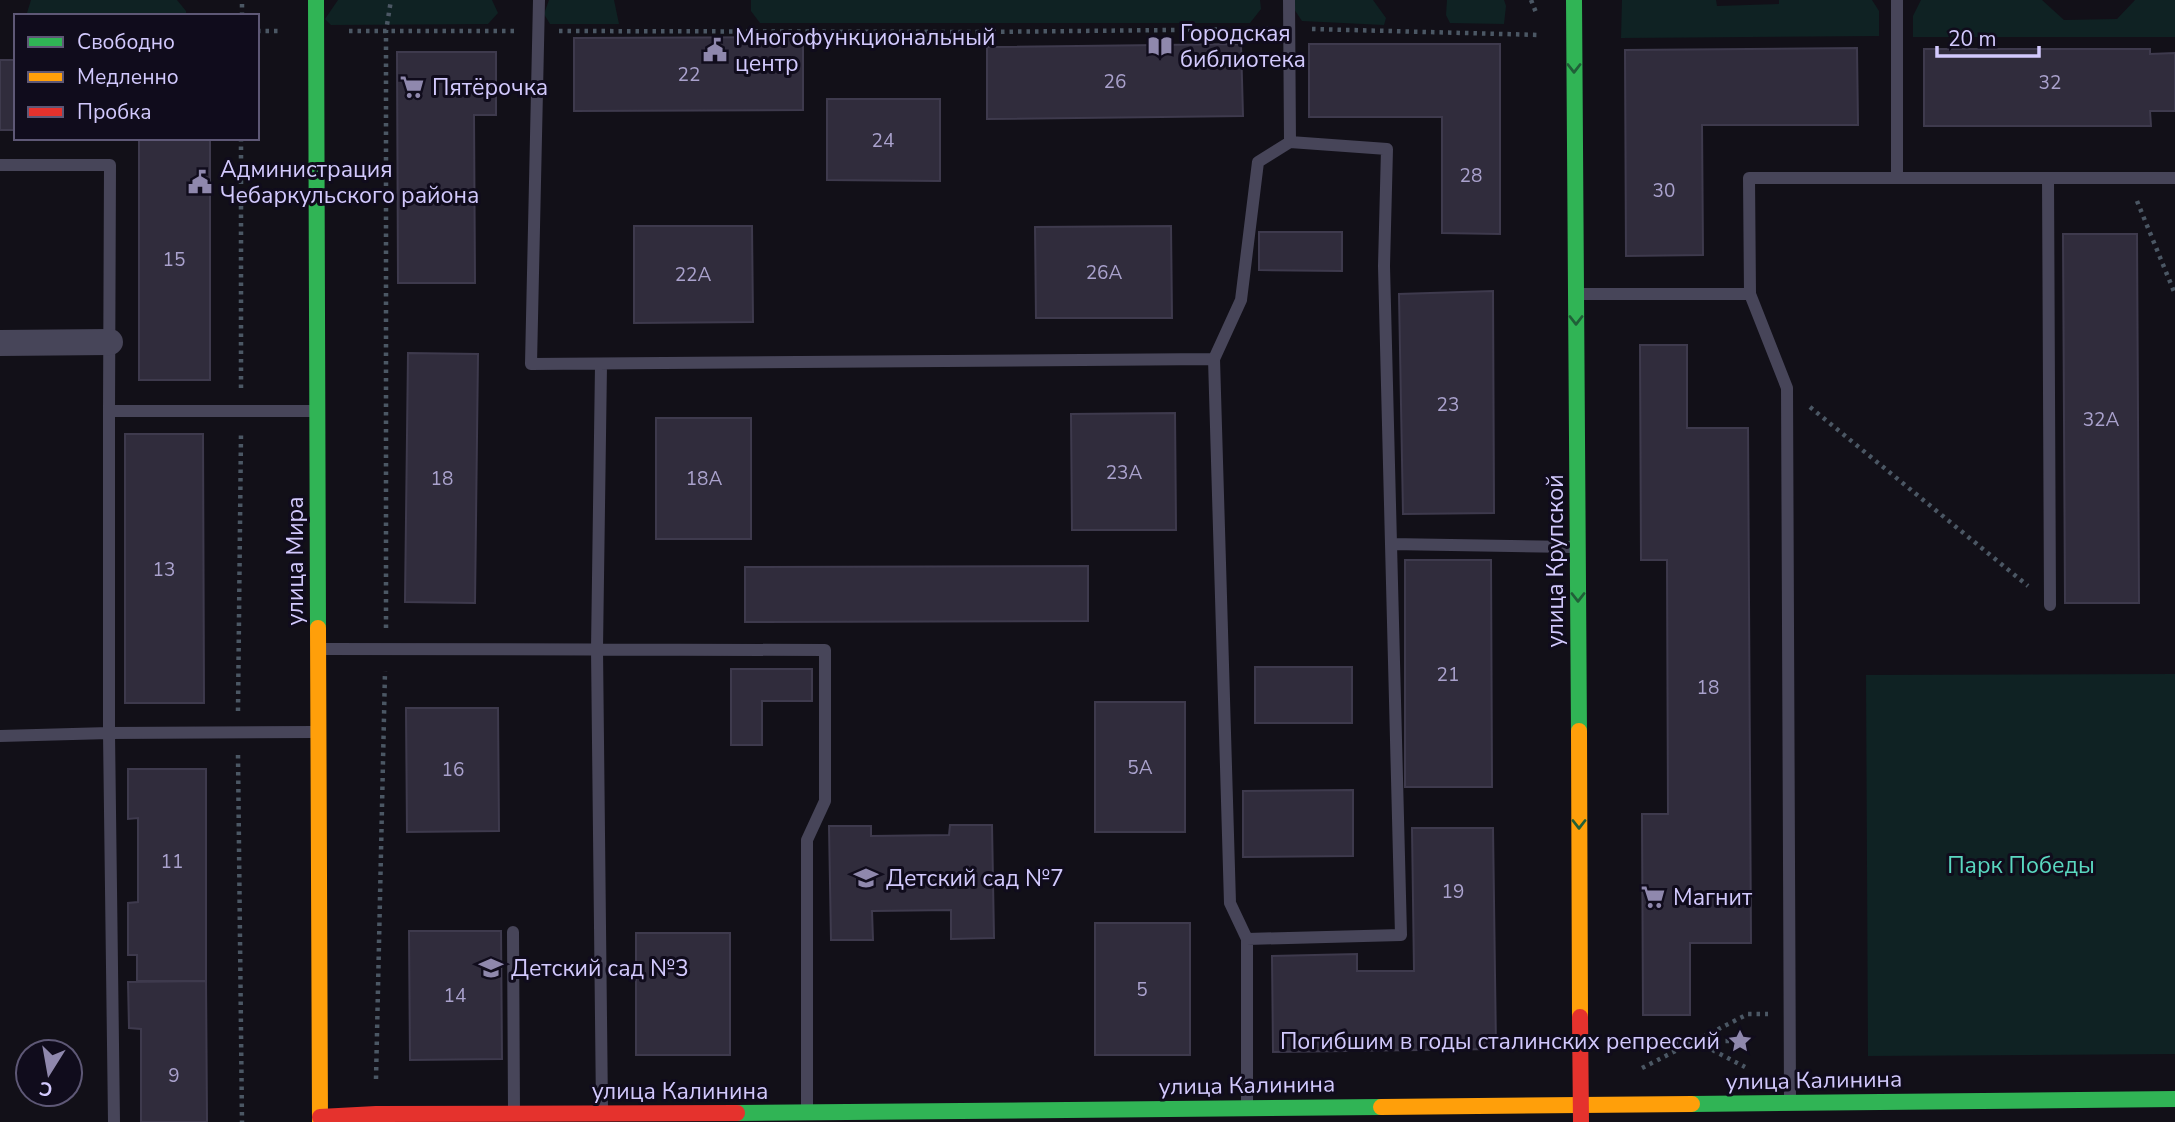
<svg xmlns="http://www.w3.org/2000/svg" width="2175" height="1122" viewBox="0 0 2175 1122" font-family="'Nunito Sans',sans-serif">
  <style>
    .green { fill: #0f2223 }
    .building { fill: #302c3c; stroke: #3e3a4d; stroke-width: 2 }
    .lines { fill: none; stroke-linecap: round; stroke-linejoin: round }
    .path { stroke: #4b5764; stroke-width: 4.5; stroke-dasharray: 3.5 5; stroke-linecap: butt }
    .lane { stroke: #474559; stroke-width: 12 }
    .street { stroke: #474559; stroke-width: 26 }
    .fast { stroke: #30b455; stroke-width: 16 }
    .slow { stroke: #ff9f0a; stroke-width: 16 }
    .jam { stroke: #e5322d; stroke-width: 16 }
    .oneway { stroke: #206038 }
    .labels { text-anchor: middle; stroke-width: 6; stroke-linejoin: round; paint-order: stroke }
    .number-label { font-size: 19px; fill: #aaa2cd }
    .poi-label { font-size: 23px; fill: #d2c9fd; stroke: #100c1c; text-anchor: start }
    .street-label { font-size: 23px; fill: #d2c9fd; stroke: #100c1c }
    .park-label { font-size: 23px; fill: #5ad8c0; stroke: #100c1c }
  </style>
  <rect width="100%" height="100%" fill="#121018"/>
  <!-- green -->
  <path class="green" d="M31,0H177L186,11V16H26Z
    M338,0H492L498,13L488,24L331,25L325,19Z
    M549,0H614L619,24H550L544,14Z
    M751,0H1260L1261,9L1250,23H760L751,11Z
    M1295,0H1373L1386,18L1384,25L1302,21L1294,9Z
    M1447,0H1504L1506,6L1504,24L1450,23L1446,15Z
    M1622,0H1716L1717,6L1779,4V0H1872L1879,11V36L1621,38Z
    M1921,0H2042L2064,20L2117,19L2135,0H2175V37H1913V16Z
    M2175,674V1054L1868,1056L1866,675Z"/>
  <!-- building -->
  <path class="building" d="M803,37V110L574,111V38Z
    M1241,44L1243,116L987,119V47Z
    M1309,44H1500V234L1442,233V117H1309Z
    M1857,48L1858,125H1702L1703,255L1626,256L1625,50Z
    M1924,49H2150V54L2175,53V111H2150L2151,126H1924Z
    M397,52H496V115H474L475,283H398Z
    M0,60H16V130H0Z
    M827,99H940V181L827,180Z
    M139,138H210V380H139Z
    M634,226H752L753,322L634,323Z
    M1171,226L1172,318H1036L1035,227Z
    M1259,232H1342V271L1259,270Z
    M2063,234H2137L2139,603H2065Z
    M1493,291L1494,513L1403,514L1399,294Z
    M1640,345H1687V428H1748L1751,943H1690V1015H1643L1642,814H1668L1667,560H1641Z
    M408,353L478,354L475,603L405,602Z
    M1175,413L1176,530H1072L1071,414Z
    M656,418H751V539H656Z
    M125,434H203L204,703H125Z
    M1405,560H1491L1492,787H1405Z
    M1088,566V621L745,622V567Z
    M1255,667H1352V723H1255Z
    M731,669H812V701H762V745H731Z
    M1095,702H1185V832H1095Z
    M406,708H498L499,831L407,832Z
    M128,769H206V981H137V955H128V903L138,902V818L128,819Z
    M1353,790V856L1243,857V791Z
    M950,825H992L994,938L951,939V910L872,911L873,940H831L829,826H871V836L949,835Z
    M1412,828H1493L1496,1049L1273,1052L1272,956L1357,954V971H1414Z
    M1095,923H1190V1055H1095Z
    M409,931H501L502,1059L410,1060Z
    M636,933H730V1055H636Z
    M206,981L207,1122H141V1029L129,1028L128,982Z"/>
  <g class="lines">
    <!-- path -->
    <path class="path" d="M1531,0L1537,15
      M242,16V0
      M1312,29L1541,35
      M257,31H281
      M349,31H515
      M559,31L982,32L1268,29
      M241,138V389
      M2137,201L2175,294
      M1810,407L2028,586
      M386,628V31L391,0
      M238,711L241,433
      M238,755L242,1122
      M1697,1042L1745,1067
      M1615,1043L1732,1041
      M1642,1068L1748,1014H1768
      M376,1079L385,671"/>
    <!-- lane -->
    <path class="lane" d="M539,0L531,364L1214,359L1241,300L1258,162L1290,142L1387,149L1384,266L1391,544L1574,547
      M1289,0L1290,142
      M1897,0V178
      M0,165H110L109,411H313
      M2048,178L2050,605
      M1578,294H1750L1749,178H2175
      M1750,294L1787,388L1790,1099
      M1214,359L1230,903L1247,939V1104
      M601,365L597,649L602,1110
      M109,411V733L315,732
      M322,649L825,650V801L807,840V1108
      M0,736L109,733L114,1122
      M513,932L514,1111
      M1247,939L1401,935L1391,544"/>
    <!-- street -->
    <path class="street" d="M0,343L110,342"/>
    <!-- fast -->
    <path class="fast" d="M316,0L318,628
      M1574,0L1579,731
      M1692,1104L2175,1099
      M737,1113L1381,1107"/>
    <!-- slow -->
    <path class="slow" d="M318,628L320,1122
      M1579,731L1580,1017
      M1381,1107L1692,1104"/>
    <!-- jam -->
    <path class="jam" d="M1580,1017L1581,1122
      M320,1117L376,1114L737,1113"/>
  </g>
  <!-- one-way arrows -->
  <defs><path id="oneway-chevron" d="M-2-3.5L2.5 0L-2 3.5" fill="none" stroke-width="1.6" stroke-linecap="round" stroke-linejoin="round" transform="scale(1.75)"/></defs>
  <g class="oneway">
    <use href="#oneway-chevron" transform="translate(1574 68) rotate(90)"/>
    <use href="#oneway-chevron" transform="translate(1576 320) rotate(90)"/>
    <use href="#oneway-chevron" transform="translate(1578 597) rotate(90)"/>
    <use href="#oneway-chevron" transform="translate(1579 824) rotate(90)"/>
  </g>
  <!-- icons -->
  <defs>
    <g id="library-bare" transform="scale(1.89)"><path d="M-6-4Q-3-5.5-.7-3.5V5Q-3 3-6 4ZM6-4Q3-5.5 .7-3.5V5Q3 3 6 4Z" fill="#8f88ad" stroke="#100c1c" stroke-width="2.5" paint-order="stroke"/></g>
    <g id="civic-bare" transform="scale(1.89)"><path d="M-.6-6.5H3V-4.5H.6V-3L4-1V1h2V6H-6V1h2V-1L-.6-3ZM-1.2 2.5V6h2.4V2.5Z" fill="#8f88ad" stroke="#100c1c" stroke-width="2.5" paint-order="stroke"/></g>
    <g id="supermarket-bare" transform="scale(1.89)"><path d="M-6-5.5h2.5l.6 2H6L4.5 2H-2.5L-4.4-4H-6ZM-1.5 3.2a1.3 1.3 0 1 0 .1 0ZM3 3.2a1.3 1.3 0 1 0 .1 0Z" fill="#8f88ad" stroke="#100c1c" stroke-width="2.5" paint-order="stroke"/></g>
    <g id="school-bare" transform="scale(1.89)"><path d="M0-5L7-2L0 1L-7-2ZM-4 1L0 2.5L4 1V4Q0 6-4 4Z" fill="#8f88ad" stroke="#100c1c" stroke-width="2.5" paint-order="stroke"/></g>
    <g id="sight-bare" transform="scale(1.89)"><path d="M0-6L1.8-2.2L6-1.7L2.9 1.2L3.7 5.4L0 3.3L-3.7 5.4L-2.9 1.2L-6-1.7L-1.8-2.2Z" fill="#8f88ad" stroke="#100c1c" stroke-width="2.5" paint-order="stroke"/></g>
  </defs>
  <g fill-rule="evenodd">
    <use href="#library-bare" x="1160" y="46"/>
    <use href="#civic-bare" x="715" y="50"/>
    <use href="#supermarket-bare" x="412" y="87"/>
    <use href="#civic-bare" x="200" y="182"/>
    <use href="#school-bare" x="866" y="878"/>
    <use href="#supermarket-bare" x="1653" y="897"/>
    <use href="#school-bare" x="491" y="968"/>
    <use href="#sight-bare" x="1740" y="1041"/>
  </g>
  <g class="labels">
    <!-- number labels -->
    <g class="number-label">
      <text x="689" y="81">22</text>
      <text x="1115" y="88">26</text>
      <text x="2050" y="89">32</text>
      <text x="883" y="147">24</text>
      <text x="1471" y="182">28</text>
      <text x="1664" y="197">30</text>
      <text x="174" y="266">15</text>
      <text x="1104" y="279">26А</text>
      <text x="693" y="281">22А</text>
      <text x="1448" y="411">23</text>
      <text x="2101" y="426">32А</text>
      <text x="1124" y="479">23А</text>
      <text x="442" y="485">18</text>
      <text x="704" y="485">18А</text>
      <text x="164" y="576">13</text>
      <text x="1448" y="681">21</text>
      <text x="1708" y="694">18</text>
      <text x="1140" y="774">5А</text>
      <text x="453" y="776">16</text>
      <text x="172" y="868">11</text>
      <text x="1453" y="898">19</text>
      <text x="1142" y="996">5</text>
      <text x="455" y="1002">14</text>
      <text x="174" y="1082">9</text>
    </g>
    <!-- poi labels -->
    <g class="poi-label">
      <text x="1180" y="41">Городская<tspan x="1180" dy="26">библиотека</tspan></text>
      <text x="735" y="45">Многофункциональный<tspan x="735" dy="26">центр</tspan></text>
      <text x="432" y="95">Пятёрочка</text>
      <text x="220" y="177">Администрация<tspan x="220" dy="26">Чебаркульского района</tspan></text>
      <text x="886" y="886">Детский сад №7</text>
      <text x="1673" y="905">Магнит</text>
      <text x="511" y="976">Детский сад №3</text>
      <text x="1720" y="1049" text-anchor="end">Погибшим в годы сталинских репрессий</text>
    </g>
    <!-- street labels -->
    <g class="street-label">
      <text transform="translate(295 561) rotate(-90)" y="8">улица Мира</text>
      <text transform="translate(1555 561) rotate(-90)" y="8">улица Крупской</text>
      <text transform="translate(1814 1080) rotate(-1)" y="8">улица Калинина</text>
      <text transform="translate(1247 1085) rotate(-1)" y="8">улица Калинина</text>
      <text x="680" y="1099">улица Калинина</text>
    </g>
    <!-- park labels -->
    <g class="park-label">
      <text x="2021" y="873">Парк Победы</text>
    </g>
  </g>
  <!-- legend -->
  <rect x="14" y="14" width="245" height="126" fill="#100c1c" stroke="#5e5876" stroke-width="2"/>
  <rect x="28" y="37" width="35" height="10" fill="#30b455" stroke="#5e5876" stroke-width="2"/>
  <text x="77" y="49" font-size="21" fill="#d2c9fd">Свободно</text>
  <rect x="28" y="72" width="35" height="10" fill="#ff9f0a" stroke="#5e5876" stroke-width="2"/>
  <text x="77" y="84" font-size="21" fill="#d2c9fd">Медленно</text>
  <rect x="28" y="107" width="35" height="10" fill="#e5322d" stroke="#5e5876" stroke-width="2"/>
  <text x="77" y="119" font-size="21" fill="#d2c9fd">Пробка</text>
  <!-- north arrow -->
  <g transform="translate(49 1073) rotate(191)"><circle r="33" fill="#100c1c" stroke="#5e5876" stroke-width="2"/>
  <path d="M0-5L12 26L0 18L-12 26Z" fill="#8f88ad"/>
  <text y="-10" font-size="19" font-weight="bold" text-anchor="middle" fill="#d2c9fd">С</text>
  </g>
  <!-- scale -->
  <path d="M1937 46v10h102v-10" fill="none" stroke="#d2c9fd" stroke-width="3.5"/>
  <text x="1948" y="46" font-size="21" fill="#d2c9fd" stroke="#100c1c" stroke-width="5" paint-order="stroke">20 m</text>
</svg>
